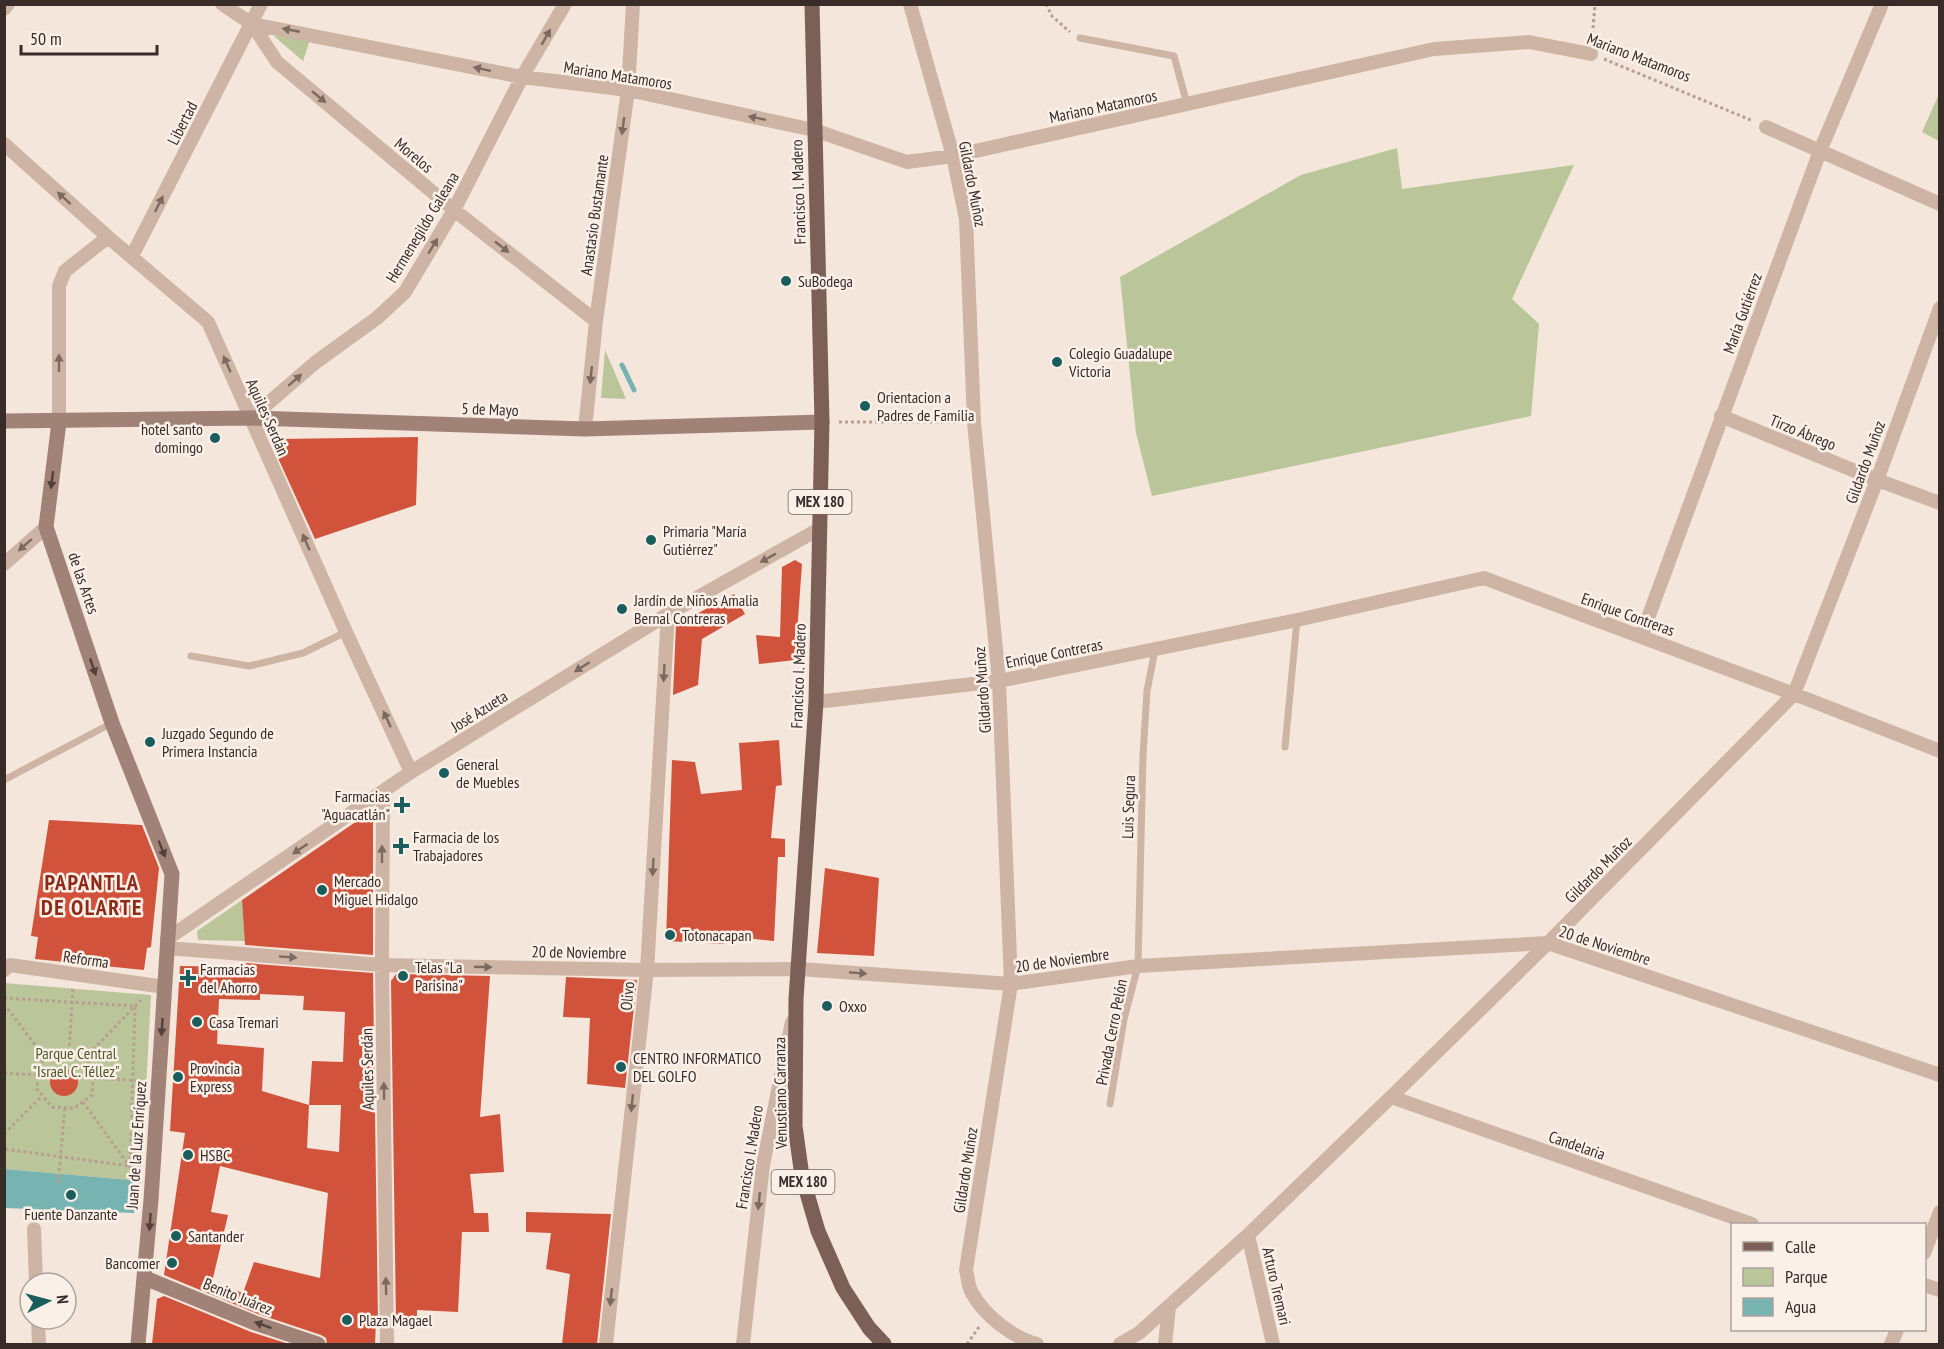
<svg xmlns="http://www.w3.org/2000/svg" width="1944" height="1349" viewBox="0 0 1944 1349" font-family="'PT Sans Narrow',sans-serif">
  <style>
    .green { fill: #bac599 }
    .water { fill: #77b4b1 }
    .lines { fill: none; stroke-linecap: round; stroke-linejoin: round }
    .stream { stroke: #77b4b1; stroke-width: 5 }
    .building { fill: #d1533c; fill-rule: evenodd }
    .path { stroke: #b99e8f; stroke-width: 3; stroke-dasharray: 3 3; stroke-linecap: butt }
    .lane { stroke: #cdb4a5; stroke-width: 7 }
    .street { stroke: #cdb4a5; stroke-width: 14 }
    .secondary { stroke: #a18276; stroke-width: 15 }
    .primary { stroke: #7c6057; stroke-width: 15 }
    .oneway { fill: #7c6960 }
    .oneway2 { fill: #53413b }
    .poi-dot { fill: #195e5c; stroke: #fbf0e8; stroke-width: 2 }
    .labels { text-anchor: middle; stroke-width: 5; stroke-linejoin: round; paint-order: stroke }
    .shield { fill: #fbf0e8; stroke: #736661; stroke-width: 1.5 }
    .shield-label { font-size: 15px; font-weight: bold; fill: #392b27 }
    .street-label { font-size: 16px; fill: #392b27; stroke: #fbf0e8 }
    .poi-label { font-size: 16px; fill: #392b27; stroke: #fbf0e8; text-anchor: start }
    .park-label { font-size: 16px; fill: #4c5929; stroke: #fbf0e8 }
    .district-label { font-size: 22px; font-weight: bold; letter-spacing: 1.5px; fill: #8f2a19; stroke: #fbf0e8 }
  </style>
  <rect width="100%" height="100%" fill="#f4e6db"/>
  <!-- green -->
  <path class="green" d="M278,30L311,37L303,61L275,37Z
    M1939,94V141L1922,132Z
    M1397,148L1402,189L1574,165L1512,299L1539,324L1531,416L1152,496L1136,433L1120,277L1301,175Z
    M605,350L626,399L601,398Z
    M242,900L245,941L198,940L197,931Z
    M4,983L151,995L141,1181L5,1169Z"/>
  <!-- water -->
  <path class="water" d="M5,1169L141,1181L134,1213L5,1208Z"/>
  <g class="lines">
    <!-- stream -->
    <path class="stream" d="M622,365L634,390"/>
  </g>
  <!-- building -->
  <path class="building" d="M418,437L416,505L315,539L273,447L278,439Z
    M795,560L802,564L795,660L759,664L756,635L780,637L782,567Z
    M734,594L745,614L702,639L698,685L673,695L676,625Z
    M779,740L782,785L776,786L771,838L785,839V857H778L774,941L724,936V944L666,941L672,760L695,762L701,794L742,790L739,743Z
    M373,810V955L245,945L242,900Z
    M49,820L142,825L159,868L151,947L147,948L144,970L35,959L38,937L31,936Z
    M825,868L879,878L874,956L817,953Z
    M246,963L373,973L378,1322H376L375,1344H327L326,1338L321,1335L258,1314L164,1275L185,1133L170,1131L180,966L246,967ZM260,994L304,996L303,1010L345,1012L343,1062L312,1061L309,1105L262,1091L264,1048L217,1044L219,999L260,1000ZM309,1105H341L339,1152L307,1148ZM220,1166L328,1193L320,1278L254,1262L243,1293L212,1282L228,1215L211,1212Z
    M396,974L490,976L480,1117L500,1114L504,1172L470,1174L474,1213H488L489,1232H462L458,1312L417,1310V1320L396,1321L391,981Z
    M566,977L637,980L625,1088L587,1084L590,1018L563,1017Z
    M50 1082a14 14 0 1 1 28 0a14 14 0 1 1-28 0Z
    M526,1212L611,1214L597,1344H562L570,1274L546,1269L551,1233L526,1232Z
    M164,1296L251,1332L289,1344H152L157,1299Z"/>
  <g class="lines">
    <!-- path -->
    <path class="path" d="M1046,4L1052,16L1070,32
      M1592,40L1595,4
      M1604,59L1753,121
      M839,422H958
      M4,998L135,1006L130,1166L4,1149
      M4,1004L46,1059
      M55,1052L79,1053L94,1067L92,1095L74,1108L52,1107L37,1089L39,1064Z
      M69,1052L73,988
      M85,1058L141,1000
      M4,1073L38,1075
      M93,1078L142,1081
      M83,1102L136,1175
      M4,1134L42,1096
      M58,1183L65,1108
      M967,1344L979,1327"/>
    <!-- lane -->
    <path class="lane" d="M1080,38L1174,56L1187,104
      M191,656L249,666L303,653L346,632
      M1285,747L1297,620
      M4,780L112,723
      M1110,1104L1124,1019L1138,966L1143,755L1147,691L1155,650"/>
    <!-- street -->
    <path class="street" d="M222,4L252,24L277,62L454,210L596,321
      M910,4L953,156L966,219L974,422L999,681L1011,984L966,1270C968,1278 968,1286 972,1293C984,1315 1013,1338 1037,1344
      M4,9L8,4
      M252,24L522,77L628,90L814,130L907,162L953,156L1434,49L1529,42L1591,54
      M1766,127L1940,204
      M4,144L108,237L208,322L346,632L411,772
      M132,256L261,4
      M1721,416L1877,480L1940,503
      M251,418L316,362L377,318L405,292L454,210L522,77L565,4
      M59,422V286L65,271L108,237
      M585,429L596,321L628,90L633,4
      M4,564L46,527
      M1641,637L1820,151L1882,4
      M816,702L999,681L1297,620L1484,578L1794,694L1940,751
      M383,792L382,965L387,1344
      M167,939L411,772L668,614L819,529
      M167,948L382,965L647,970L799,969L1011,984L1138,966L1548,943L1940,1075
      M4,970L10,965L165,987
      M1391,1097L1752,1224
      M34,1229L36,1283
      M1248,1235L1273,1344
      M1924,1253L1940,1212
      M1924,1285L1940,1290
      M38,1319L39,1344
      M606,1344L647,970L668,614
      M743,1344L763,1165L792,1022
      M1120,1344L1139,1333L1248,1235L1391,1097L1548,943L1794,694L1877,480L1940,308
      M1165,1344L1169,1307
      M1891,1344L1897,1330"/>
    <!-- secondary -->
    <path class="secondary" d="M4,421L251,418L585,429L822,422
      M59,422L46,527L112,723L172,874L151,1200L138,1344
      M145,1278L255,1323L318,1344"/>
    <!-- primary -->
    <path class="primary" d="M812,4L822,422L816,702L796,999L795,1126L802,1176L818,1231L843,1288L869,1328L884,1344"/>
  </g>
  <!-- one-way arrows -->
  <defs><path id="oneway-solid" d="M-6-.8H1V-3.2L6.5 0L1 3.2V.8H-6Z" transform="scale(1.5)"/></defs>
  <g class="oneway">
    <use href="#oneway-solid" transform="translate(291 30) rotate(-169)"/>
    <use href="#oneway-solid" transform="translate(546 37) rotate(-60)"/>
    <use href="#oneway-solid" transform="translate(482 69) rotate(-168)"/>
    <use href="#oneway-solid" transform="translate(319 97) rotate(40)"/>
    <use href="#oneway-solid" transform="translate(757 118) rotate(-168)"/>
    <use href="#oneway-solid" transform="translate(623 126) rotate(98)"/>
    <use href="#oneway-solid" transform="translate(64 198) rotate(-138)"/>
    <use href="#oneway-solid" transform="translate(159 204) rotate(-63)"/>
    <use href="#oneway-solid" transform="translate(433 246) rotate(-59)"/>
    <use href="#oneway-solid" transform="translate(502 247) rotate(38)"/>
    <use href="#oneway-solid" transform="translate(59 363) rotate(-90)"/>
    <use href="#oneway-solid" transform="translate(227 364) rotate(-114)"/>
    <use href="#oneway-solid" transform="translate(591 375) rotate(96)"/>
    <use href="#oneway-solid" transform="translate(295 380) rotate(-41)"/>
    <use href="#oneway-solid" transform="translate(306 542) rotate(-114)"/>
    <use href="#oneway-solid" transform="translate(25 545) rotate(139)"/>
    <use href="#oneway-solid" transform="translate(768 558) rotate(151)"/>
    <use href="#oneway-solid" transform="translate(582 667) rotate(148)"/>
    <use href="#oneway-solid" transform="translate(664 673) rotate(93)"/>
    <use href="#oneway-solid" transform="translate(387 719) rotate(-115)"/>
    <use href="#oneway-solid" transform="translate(300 849) rotate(146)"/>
    <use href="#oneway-solid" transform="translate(382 854) rotate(-90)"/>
    <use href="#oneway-solid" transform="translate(653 867) rotate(93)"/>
    <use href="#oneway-solid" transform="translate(288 957) rotate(4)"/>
    <use href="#oneway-solid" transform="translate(483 967) rotate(1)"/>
    <use href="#oneway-solid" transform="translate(858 973) rotate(4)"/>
    <use href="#oneway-solid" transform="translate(384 1091) rotate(-91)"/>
    <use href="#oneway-solid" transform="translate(632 1103) rotate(96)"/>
    <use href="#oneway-solid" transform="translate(759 1201) rotate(96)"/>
    <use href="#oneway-solid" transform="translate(386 1286) rotate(-91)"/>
    <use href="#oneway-solid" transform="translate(611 1297) rotate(96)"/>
  </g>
  <g class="oneway2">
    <use href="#oneway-solid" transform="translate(52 480) rotate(97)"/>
    <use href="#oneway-solid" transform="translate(93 667) rotate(71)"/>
    <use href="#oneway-solid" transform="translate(162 849) rotate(68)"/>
    <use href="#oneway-solid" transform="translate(162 1027) rotate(94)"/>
    <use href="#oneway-solid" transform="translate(150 1222) rotate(94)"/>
    <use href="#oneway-solid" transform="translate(263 1325) rotate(-160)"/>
  </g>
  <!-- markers -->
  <g class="poi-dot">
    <circle cx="786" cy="281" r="6"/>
    <circle cx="1057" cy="362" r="6"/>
    <circle cx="865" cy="406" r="6"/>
    <circle cx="215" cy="438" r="6"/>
    <circle cx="651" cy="540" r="6"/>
    <circle cx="622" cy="609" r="6"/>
    <circle cx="150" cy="742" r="6"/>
    <circle cx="444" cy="773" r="6"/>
    <path d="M399 796h6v6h6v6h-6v6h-6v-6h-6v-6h6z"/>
    <path d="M398 837h6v6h6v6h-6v6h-6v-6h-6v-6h6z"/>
    <circle cx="322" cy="890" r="6"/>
    <circle cx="670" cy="935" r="6"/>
    <circle cx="403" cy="976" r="6"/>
    <path d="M185 969h6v6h6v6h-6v6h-6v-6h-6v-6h6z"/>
    <circle cx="827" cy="1006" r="6"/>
    <circle cx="197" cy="1022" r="6"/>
    <circle cx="621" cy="1067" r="6"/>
    <circle cx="178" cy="1077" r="6"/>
    <circle cx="188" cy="1155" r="6"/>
    <circle cx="71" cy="1195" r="6"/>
    <circle cx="176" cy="1236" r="6"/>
    <circle cx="172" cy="1263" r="6"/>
    <circle cx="347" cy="1320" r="6"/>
  </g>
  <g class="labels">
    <!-- shield labels -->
    <g class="shield">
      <rect x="788.5" y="490" width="63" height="24" rx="4.5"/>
      <rect x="771.5" y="1170" width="63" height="24" rx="4.5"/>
    </g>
    <g class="shield-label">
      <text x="820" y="507">MEX 180</text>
      <text x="803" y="1187">MEX 180</text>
    </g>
    <!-- street labels -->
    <g class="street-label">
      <text transform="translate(1639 57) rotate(21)" y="6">Mariano Matamoros</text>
      <text transform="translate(618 75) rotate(9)" y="6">Mariano Matamoros</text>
      <text transform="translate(1103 106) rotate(-12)" y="6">Mariano Matamoros</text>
      <text transform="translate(182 123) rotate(-63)" y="6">Libertad</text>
      <text transform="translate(414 155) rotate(40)" y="6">Morelos</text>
      <text transform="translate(973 184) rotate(79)" y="6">Gildardo Muñoz</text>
      <text transform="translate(798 192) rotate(-92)" y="6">Francisco I. Madero</text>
      <text transform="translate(594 215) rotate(-82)" y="6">Anastasio Bustamante</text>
      <text transform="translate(422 227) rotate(-59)" y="6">Hermenegildo Galeana</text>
      <text transform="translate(1742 313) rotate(-70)" y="6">María Gutiérrez</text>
      <text transform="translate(490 409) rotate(2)" y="6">5 de Mayo</text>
      <text transform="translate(268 417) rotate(66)" y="6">Aquiles Serdán</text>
      <text transform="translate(1803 432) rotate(22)" y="6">Tirzo Ábrego</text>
      <text transform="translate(1865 462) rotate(-70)" y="6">Gildardo Muñoz</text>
      <text transform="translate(84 583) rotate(71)" y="6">de las Artes</text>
      <text transform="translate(1628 614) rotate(20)" y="6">Enrique Contreras</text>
      <text transform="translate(1054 653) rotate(-11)" y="6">Enrique Contreras</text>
      <text transform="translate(798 676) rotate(-88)" y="6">Francisco I. Madero</text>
      <text transform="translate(982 690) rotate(-94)" y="6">Gildardo Muñoz</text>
      <text transform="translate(479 711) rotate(-32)" y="6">José Azueta</text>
      <text transform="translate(1128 807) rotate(-88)" y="6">Luis Segura</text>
      <text transform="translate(1598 869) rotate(-45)" y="6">Gildardo Muñoz</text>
      <text transform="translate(1605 945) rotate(18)" y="6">20 de Noviembre</text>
      <text transform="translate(579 952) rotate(1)" y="6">20 de Noviembre</text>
      <text transform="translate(86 959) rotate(8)" y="6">Reforma</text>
      <text transform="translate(1062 960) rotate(-8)" y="6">20 de Noviembre</text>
      <text transform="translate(627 996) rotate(-84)" y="6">Olivo</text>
      <text transform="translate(1111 1032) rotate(-79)" y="6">Privada Cerro Pelón</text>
      <text transform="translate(367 1069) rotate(-91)" y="6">Aquiles Serdán</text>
      <text transform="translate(780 1093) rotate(-91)" y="6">Venustiano Carranza</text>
      <text transform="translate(136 1145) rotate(-86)" y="6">Juan de la Luz Enríquez</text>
      <text transform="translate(1577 1145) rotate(19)" y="6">Candelaria</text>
      <text transform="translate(749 1157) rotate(-81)" y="6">Francisco I. Madero</text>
      <text transform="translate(965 1170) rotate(-81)" y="6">Gildardo Muñoz</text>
      <text transform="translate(1277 1286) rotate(77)" y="6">Arturo Tremari</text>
      <text transform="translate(238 1296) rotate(22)" y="6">Benito Juárez</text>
    </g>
    <!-- poi labels -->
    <g class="poi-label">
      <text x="798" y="287">SuBodega</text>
      <text x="1069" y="359">Colegio Guadalupe<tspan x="1069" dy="18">Victoria</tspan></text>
      <text x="877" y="403">Orientacion a<tspan x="877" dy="18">Padres de Familia</tspan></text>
      <text x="203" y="435" text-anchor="end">hotel santo<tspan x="203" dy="18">domingo</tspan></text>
      <text x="663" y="537">Primaria "María<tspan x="663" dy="18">Gutiérrez"</tspan></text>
      <text x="634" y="606">Jardín de Niños Amalia<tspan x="634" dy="18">Bernal Contreras</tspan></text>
      <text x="162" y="739">Juzgado Segundo de<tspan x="162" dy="18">Primera Instancia</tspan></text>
      <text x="456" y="770">General<tspan x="456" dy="18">de Muebles</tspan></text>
      <text x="390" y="802" text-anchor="end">Farmacias<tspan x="390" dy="18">"Aguacatlán"</tspan></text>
      <text x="413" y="843">Farmacia de los<tspan x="413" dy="18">Trabajadores</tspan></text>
      <text x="334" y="887">Mercado<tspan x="334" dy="18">Miguel Hidalgo</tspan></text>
      <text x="682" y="941">Totonacapan</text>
      <text x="415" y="973">Telas "La<tspan x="415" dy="18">Parisina"</tspan></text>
      <text x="200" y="975">Farmacias<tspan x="200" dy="18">del Ahorro</tspan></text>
      <text x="839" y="1012">Oxxo</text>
      <text x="209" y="1028">Casa Tremari</text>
      <text x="633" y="1064">CENTRO INFORMATICO<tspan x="633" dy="18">DEL GOLFO</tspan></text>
      <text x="190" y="1074">Provincia<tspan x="190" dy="18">Express</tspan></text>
      <text x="200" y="1161">HSBC</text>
      <text x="71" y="1220" text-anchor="middle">Fuente Danzante</text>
      <text x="188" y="1242">Santander</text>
      <text x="160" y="1269" text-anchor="end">Bancomer</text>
      <text x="359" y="1326">Plaza Magael</text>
    </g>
    <!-- park labels -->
    <g class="park-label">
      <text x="76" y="1059">Parque Central<tspan x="76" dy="18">"Israel C. Téllez"</tspan></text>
    </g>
    <!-- district labels -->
    <g class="district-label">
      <text x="92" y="890">PAPANTLA<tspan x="92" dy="25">DE OLARTE</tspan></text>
    </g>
  </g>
  <!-- border -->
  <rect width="1944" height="1349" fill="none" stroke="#392b27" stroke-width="12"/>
  <!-- legend -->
  <rect x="1731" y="1223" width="195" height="108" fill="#fbf0e8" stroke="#ada19b" stroke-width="1.5"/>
  <rect x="1743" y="1242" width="30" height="9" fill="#7c6057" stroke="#ada19b" stroke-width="1.5"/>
  <text x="1785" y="1253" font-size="18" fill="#392b27">Calle</text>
  <rect x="1743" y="1268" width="30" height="18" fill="#bac599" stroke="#ada19b" stroke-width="1.5"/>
  <text x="1785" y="1283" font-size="18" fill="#392b27">Parque</text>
  <rect x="1743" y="1298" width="30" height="18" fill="#77b4b1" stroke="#ada19b" stroke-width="1.5"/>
  <text x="1785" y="1313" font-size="18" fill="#392b27">Agua</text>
  <!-- north arrow -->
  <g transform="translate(48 1301) rotate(84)"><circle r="28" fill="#fbf0e8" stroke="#ada19b" stroke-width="1.5"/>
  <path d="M0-4.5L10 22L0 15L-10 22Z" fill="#195e5c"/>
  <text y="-9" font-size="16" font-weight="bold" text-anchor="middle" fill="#392b27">N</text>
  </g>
  <!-- scale -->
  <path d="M21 45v9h136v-9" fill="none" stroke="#392b27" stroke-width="3"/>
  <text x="30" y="45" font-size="18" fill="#392b27" stroke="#fbf0e8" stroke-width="4.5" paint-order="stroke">50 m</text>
</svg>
